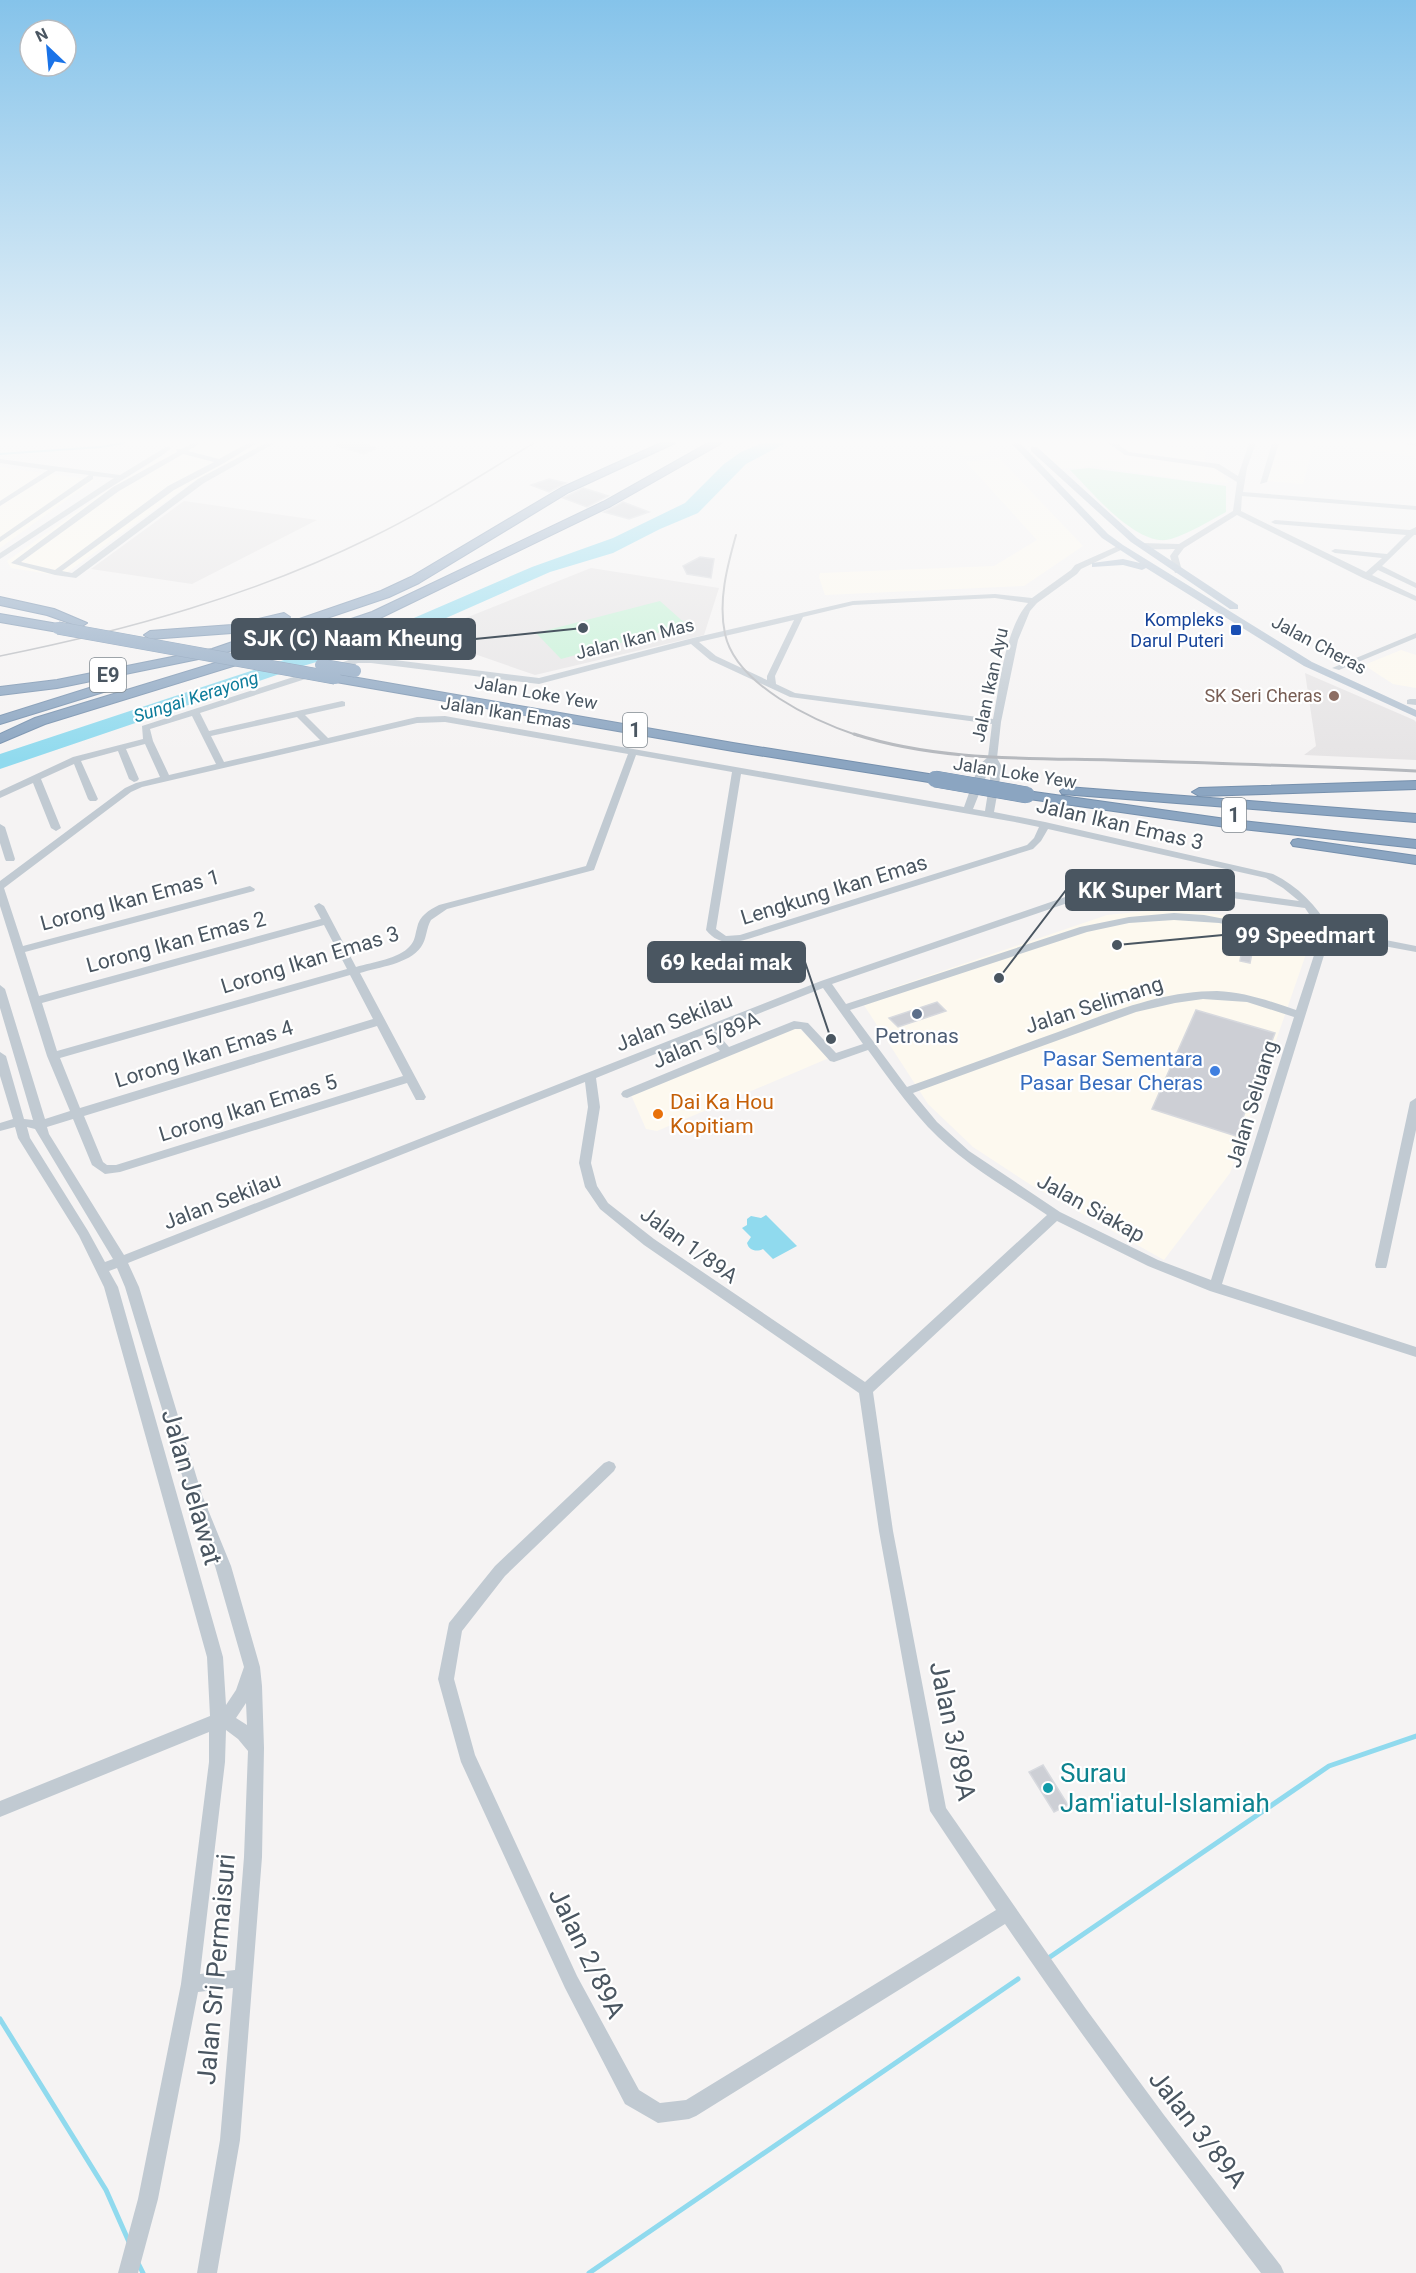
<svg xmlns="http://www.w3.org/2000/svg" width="1416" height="2273" viewBox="0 0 1416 2273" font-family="Roboto,sans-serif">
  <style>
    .commercial { fill: #fdf9ef }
    .education { fill: #e6e4e5 }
    .green { fill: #c3f1d5 }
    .water { fill: #90daee }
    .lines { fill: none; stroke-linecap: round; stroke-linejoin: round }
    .stream-far1 { stroke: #90daee; stroke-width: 2 }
    .stream { stroke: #90daee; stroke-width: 5 }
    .building { fill: #cdcfd5; stroke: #d7d9de; stroke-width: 1.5 }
    .highway-casing { stroke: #7690ad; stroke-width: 2 }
    .minor { fill: #c1cad2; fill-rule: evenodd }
    .major { fill: #b3c2d1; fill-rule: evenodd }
    .highway { fill: #8ba5c1; fill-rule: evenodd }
    .tram { stroke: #b5b8bd; stroke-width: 1.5 }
    .rail-far1 { stroke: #b5b8bd; stroke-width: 2 }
    .rail { stroke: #b5b8bd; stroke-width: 3 }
    .highway-bridge-far1-casing { stroke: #7690ad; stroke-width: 13; stroke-linecap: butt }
    .highway-bridge-casing { stroke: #7690ad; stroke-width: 17; stroke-linecap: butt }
    .highway-bridge-far1 { stroke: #8ba5c1; stroke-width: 12 }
    .highway-bridge { stroke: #8ba5c1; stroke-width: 16 }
    .transit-dot { fill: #1a4fb4; stroke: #fff; stroke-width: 2 }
    .education-dot { fill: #8d6e63; stroke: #fff; stroke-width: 2 }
    .service-dot { fill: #5c6f8a; stroke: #fff; stroke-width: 2 }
    .shop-dot { fill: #3f7fe0; stroke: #fff; stroke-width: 2 }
    .food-dot { fill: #e8710a; stroke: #fff; stroke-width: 2 }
    .culture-dot { fill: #0f9aa8; stroke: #fff; stroke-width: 2 }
    .labels { text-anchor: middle; stroke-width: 4.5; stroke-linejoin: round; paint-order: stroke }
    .far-transit-label { font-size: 18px; fill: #164399; stroke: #fff; text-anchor: end }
    .far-street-label { font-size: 18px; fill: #4a5661; stroke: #fff }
    .far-education-label { font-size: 18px; fill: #785e54; stroke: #fff; text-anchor: end }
    .far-water-label { font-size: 18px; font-style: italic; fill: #0c7c9b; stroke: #fff }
    .shield { fill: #fff; stroke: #808990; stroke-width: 1.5 }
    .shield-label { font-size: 20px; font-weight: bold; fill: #4a5661 }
    .street-label { font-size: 21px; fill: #4a5661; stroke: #fff }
    .service-label { font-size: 21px; fill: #4e5e75; stroke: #fff }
    .shop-label { font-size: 21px; fill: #366cbe; stroke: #fff; text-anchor: end }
    .food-label { font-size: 21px; fill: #c56008; stroke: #fff; text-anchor: start }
    .near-street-label { font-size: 26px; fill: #4a5661; stroke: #fff }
    .near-culture-label { font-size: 26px; fill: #0d838f; stroke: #fff; text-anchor: start }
    .leader { fill: none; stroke: #4a5661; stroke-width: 2 }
    .callout-dot { fill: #4a5661; stroke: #fff; stroke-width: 2 }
    .callout { fill: #4a5661; stroke: #4a5661; stroke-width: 2 }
    .callout-label { font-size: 22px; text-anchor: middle; font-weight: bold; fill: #fff }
  </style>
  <rect width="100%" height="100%" fill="#f5f3f3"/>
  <!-- commercial -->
  <path class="commercial" d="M184,443H266L193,482L62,576L11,568L7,561L109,489Z
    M949,443H987L992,449L984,454L964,456Z
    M1032,443H1135L1205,451V465L1218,468L1229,483L1187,480L1094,466L1060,469Z
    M1279,443H1314L1303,484L1266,481Z
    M1327,443L1416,445V457Z
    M999,458L1083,546L1024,586L825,595L819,577L820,573L994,566L1037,540L966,462Z
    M0,467L94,480L0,548Z
    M1401,650L1416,655V688L1393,684L1364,665Z
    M1168,909L1214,914L1314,931L1230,1173L1164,1260L1031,1185L973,1147L928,1104L860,999L1107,915Z
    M798,1027L829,1058L657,1131L646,1129L631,1095Z"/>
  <!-- education -->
  <path class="education" d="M184,501L317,520L192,584L91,569Z
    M591,568L719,588L704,635L535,675L463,650L458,621Z
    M1305,673L1414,720L1416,722V760L1304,755L1316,746Z"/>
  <!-- green -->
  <path class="green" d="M1089,468L1226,486V512C1209,521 1190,533 1171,539C1138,549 1091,491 1070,470Z
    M660,601L687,625L561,659L536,633Z"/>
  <!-- water -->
  <path class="water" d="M762,443H786L746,464L698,513L660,529L613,553L550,572L410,634L303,666L0,769V754L293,657L393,627L532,567L613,538L685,503L724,464L741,452Z
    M766,1215L797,1246L773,1259L763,1249C757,1252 749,1251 747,1243L751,1237L742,1228L747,1225V1219L751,1216L761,1218Z"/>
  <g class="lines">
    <!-- stream-far1 -->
    <path class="stream-far1" d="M0,454L101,447L124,443"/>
    <!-- stream -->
    <path class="stream" d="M1047,1959L1329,1766L1416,1736
      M0,2019L106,2190L129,2242
      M138,2263L143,2273
      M589,2273L1018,1979"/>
  </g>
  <!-- building -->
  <path class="building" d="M337,443H362L377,448L364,454L337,446Z
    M549,479L566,483L549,492L531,485Z
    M583,488L596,492L608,496L587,507L563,498Z
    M623,502L649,512L629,519L604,512Z
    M700,557L714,559L711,578L687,574L683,566Z
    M1244,936L1255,938L1250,963L1240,961Z
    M937,1002L946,1011L898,1027L889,1018Z
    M1196,1010L1275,1033L1236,1136L1152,1109Z
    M1043,1765L1068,1805L1054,1812L1029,1772Z"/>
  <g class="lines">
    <!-- highway casing -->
    <g class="highway-casing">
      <path id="highway" d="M661,443H675L569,492L419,583L389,597L218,655L57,688L0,695V687L57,680L212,649L381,591L411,577L561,488Z
        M708,443H722L611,506L380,618L282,651L45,724L0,743V734L35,718L274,645L372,612L603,502Z
        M0,597L54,609L87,623L81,627L47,615L0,605Z
        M284,613L290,617L288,620L232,633L150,639L144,635L150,631L232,625Z
        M0,614L58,624L64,628L58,632L0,622Z
        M335,674L733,743L935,775L942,779L935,783L733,751L330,681L329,678L330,675Z
        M118,679L125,683L123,686L0,724V716Z
        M1416,781V789L1199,796L1192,792L1199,788Z
        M1067,787L1416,814V822L1062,794L1060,791Z
        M1027,791L1233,820L1416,840V848L1233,828L1022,798L1020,795L1022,792Z
        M1298,839L1416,856V864L1293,846L1291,843L1293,840Z"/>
    </g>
    <!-- minor -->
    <path class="minor" d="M192,443H200L188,451L219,459L248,443H257L224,463L174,490L62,571L72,573L198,479L266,443H275L204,483L76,578L55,575L11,563L113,487L177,452L176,449H182ZM183,454L214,462L168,486L55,570L21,562L119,491Z
      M1108,443H1116L1129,452L1219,464L1238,476L1249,443H1256L1247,468L1243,492L1416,506V510L1242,496L1241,511L1366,572L1382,558L1335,553L1331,551L1335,549L1387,554L1406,535L1275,524L1271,522L1275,520L1410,530L1416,527V535H1414L1382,566L1416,583V588L1378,570L1372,575L1416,596V601L1363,578L1237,515L1184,548L1178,556L1182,571L1175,573L1170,556L1175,549C1163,549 1148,551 1137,545L1141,543L1179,544L1233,511L1237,482L1214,468L1125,455Z
      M1272,443H1279L1267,482L1260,484Z
      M1406,443H1416V446L1407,444Z
      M166,447L171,448L164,454L103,492L0,559V553L114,478L93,476V479L0,542V537L89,475L56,471L0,506V501L48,470L0,463V459L120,475Z
      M1120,545H1123V549L1081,569L1077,574L1037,603L1030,611L1018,640L1001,722L997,758L1002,767L994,812L1045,822L1273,874C1299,887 1316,905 1330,929L1416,946V952L1330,936L1222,1284L1416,1347V1357L1210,1291L1148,1266L1057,1221L873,1392L893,1531L946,1808L1086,2009L1164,2115L1281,2266L1284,2273H1261C1173,2159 1087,2044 1005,1924L696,2116L689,2119L658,2123L625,2104L565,1988L461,1762L438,1679L449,1623L495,1566L604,1463L609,1461L614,1463L616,1467L614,1471L505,1576L462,1631L454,1679L475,1755L577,1976L639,2090L660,2103L686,2100L996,1910L930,1811L879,1531L859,1393L644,1245L600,1209L585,1187L579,1163L588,1107L585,1082L128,1263L139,1287L202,1495L231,1566L260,1667L262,1686L264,1748L262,1857L240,2140L217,2273H197L220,2140L233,1988L198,1992L158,2199L138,2273H118L138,2199L181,1984L209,1762V1732L0,1817V1801L210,1716L207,1657L104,1287L79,1236L18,1138L15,1127L0,1131V1123L13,1119L0,1076V1052L6,1056L24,1119L33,1120L0,1008V985L5,989L45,1119L70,1111L47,1056L0,906V881L125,788L136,783L160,777L145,744L126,749L139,779L137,781L134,782L129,779L118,751L81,761L98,799L96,801H90L88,799L74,764L41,779L61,828L56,831L51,828L33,783L0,798V791L73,757L143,739L142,726L315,670L318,671V675L200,713L209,731L342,701L345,702V706L305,715L328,738L417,717L445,716L964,807L979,765L988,757L992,724L790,697L710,660L691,644L539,684L371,663H358L331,671L327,668L357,657H371L539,678L693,638L853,601L995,594L1032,598L1071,570L1075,565ZM995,598L1028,603C1005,629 1000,685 993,719L795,693L776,684L775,676L803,617L853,605ZM794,620L767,676V680L716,656L699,642ZM192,716L216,764L169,775L153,741L150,729ZM297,717L320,740L224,762L211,736ZM445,722L628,754L586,866L439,905C429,910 419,916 417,928C415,935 415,941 410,946C399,959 373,962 356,967L324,906L319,903L314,906L321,919L39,996L25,952L254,891L255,889L250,886L23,946L4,888L131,792L142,787L417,723ZM636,755L732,772L706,930C717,944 731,944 748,939L1033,849L1041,841L1048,829L1266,878L1283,888L1299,901C1222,891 1151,874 1074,894L821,981L124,1255L49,1134L47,1127L73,1119L92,1165L105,1174L120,1172L407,1083L416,1100H424L426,1097L360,973C379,967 409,964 421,947C427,939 426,928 431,920L447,909L594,870ZM991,764L992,767L985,811L973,809ZM741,774L1015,822L1039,827L1034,838L1027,845L740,935L726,936L716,929ZM1137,890H1174L1305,908L1321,932L1320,937L1204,915L1174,913L1129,917L1080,927L846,1004L832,984L1082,898L1113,892ZM1174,920L1219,923L1318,943L1296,1010C1270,1001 1244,992 1217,991C1161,991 1109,1013 1058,1032C1008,1050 958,1069 907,1087L850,1010L1087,932L1129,923ZM324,925L347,969L57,1051L42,1003ZM350,975L373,1019L80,1108L60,1058ZM823,988L863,1044L836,1053L808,1023L794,1021L729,1047L715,1031ZM1203,999L1247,1002L1294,1017L1211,1280L1158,1260L1060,1212L969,1151L937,1122L913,1093L1136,1012L1175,1003ZM377,1026L403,1076L116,1165H107L103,1162L84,1116ZM795,1029H801L830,1061L834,1062L868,1050C887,1076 906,1103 928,1127C962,1163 1007,1188 1047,1215L865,1382L654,1239L608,1203L597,1186L591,1163L600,1107L596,1078L705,1034L720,1051L623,1091L621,1094L623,1097L627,1098ZM27,1127L35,1129L113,1259L105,1262L88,1231L30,1138ZM117,1268L125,1287L188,1495L215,1566L244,1667L236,1690L226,1705L223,1657L118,1287L109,1271ZM246,1703L247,1725L236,1718ZM226,1730L238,1739L248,1751L244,1857L235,1970L200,1974L225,1762Z
      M1416,633V638L1339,670L1332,668Z
      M1410,699H1416V705L1407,704V700Z
      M0,824L5,827L15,859L14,861H6L5,859L0,843Z
      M1416,1098V1130L1387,1265L1386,1268H1376L1375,1265L1410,1102Z"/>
    <!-- major -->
    <path class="major" d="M1011,443H1020L1108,534L1123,545L1312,662L1416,710V717L1304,666L1146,568L1142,570L1123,565L1092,567V563L1123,559L1140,563L1102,538Z
      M1031,447H1037L1137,538L1238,605V609H1230L1131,542L1031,451Z"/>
    <!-- highway -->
    <use href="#highway" class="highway"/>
    <!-- tram -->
    <path class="tram" d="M0,656C129,630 254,595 372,537C428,510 481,475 534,443"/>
    <!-- rail-far1 -->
    <path class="rail-far1" d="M736,535C727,567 718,601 725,634C736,685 814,721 859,736"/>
    <!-- rail -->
    <path class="rail" d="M854,734C937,761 1026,758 1111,760C1213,763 1314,766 1416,771"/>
    <!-- highway-bridge-far1 casing -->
    <g class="highway-bridge-far1-casing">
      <path id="highway-bridge-far1" d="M58,628L335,678
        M321,665L355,671"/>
    </g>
    <!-- highway-bridge casing -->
    <g class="highway-bridge-casing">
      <path id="highway-bridge" d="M935,779L1027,795"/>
    </g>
    <!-- highway-bridge-far1 -->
    <use href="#highway-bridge-far1" class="highway-bridge-far1"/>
    <!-- highway-bridge -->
    <use href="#highway-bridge" class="highway-bridge"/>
  </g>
  <!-- sky -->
  <linearGradient id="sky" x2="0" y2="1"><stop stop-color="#85c3ea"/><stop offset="0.58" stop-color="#fafafa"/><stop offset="1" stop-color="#fafafa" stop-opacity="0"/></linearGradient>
  <rect width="1416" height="761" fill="url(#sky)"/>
  <!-- markers -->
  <rect class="transit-dot" x="1230" y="624" width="12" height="12" rx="3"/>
  <circle class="education-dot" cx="1334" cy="696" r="6"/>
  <circle class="service-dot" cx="917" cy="1014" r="6"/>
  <circle class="shop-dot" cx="1215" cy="1071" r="6"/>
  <circle class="food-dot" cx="658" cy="1114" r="6"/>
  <circle class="culture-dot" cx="1048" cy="1788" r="6"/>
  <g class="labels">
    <!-- far-transit labels -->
    <g class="far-transit-label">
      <text x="1224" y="626">Kompleks<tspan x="1224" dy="21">Darul Puteri</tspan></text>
    </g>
    <!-- far-street labels -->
    <g class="far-street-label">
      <text transform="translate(635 639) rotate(-14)" y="6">Jalan Ikan Mas</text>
      <text transform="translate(1319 645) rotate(28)" y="6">Jalan Cheras</text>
      <text transform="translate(990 685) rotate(-78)" y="6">Jalan Ikan Ayu</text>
      <text transform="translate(536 693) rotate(10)" y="6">Jalan Loke Yew</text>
      <text transform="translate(506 713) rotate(9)" y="6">Jalan Ikan Emas</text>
      <text transform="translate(1015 773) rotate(9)" y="6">Jalan Loke Yew</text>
    </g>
    <!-- far-education labels -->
    <g class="far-education-label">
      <text x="1322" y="702">SK Seri Cheras</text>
    </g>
    <!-- far-water labels -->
    <g class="far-water-label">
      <text transform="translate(196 697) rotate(-18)" y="6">Sungai Kerayong</text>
    </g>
    <!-- shield labels -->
    <g class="shield">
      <rect x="90" y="658" width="36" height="34" rx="4.5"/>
      <rect x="623" y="713" width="24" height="34" rx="4.5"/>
      <rect x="1222" y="798" width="24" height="34" rx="4.5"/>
    </g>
    <g class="shield-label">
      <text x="108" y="682">E9</text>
      <text x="635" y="737">1</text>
      <text x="1234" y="822">1</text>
    </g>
    <!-- street labels -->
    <g class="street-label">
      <text transform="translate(1120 824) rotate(13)" y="7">Jalan Ikan Emas 3</text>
      <text transform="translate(834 890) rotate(-17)" y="7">Lengkung Ikan Emas</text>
      <text transform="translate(130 900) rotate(-15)" y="7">Lorong Ikan Emas 1</text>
      <text transform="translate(176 942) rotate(-15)" y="7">Lorong Ikan Emas 2</text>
      <text transform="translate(310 960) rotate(-17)" y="7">Lorong Ikan Emas 3</text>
      <text transform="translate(1094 1005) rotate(-18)" y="7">Jalan Selimang</text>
      <text transform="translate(674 1022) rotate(-22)" y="7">Jalan Sekilau</text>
      <text transform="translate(706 1040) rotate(-23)" y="7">Jalan 5/89A</text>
      <text transform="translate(204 1054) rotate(-17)" y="7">Lorong Ikan Emas 4</text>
      <text transform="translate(1252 1104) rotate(-73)" y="7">Jalan Seluang</text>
      <text transform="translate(248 1108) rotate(-17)" y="7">Lorong Ikan Emas 5</text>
      <text transform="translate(222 1201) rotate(-21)" y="7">Jalan Sekilau</text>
      <text transform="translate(1091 1208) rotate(29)" y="7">Jalan Siakap</text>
      <text transform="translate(689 1245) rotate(36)" y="7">Jalan 1/89A</text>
    </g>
    <!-- service labels -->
    <g class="service-label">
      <text x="917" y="1043">Petronas</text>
    </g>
    <!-- shop labels -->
    <g class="shop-label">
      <text x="1203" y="1066">Pasar Sementara<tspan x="1203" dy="24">Pasar Besar Cheras</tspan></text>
    </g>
    <!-- food labels -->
    <g class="food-label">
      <text x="670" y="1109">Dai Ka Hou<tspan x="670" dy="24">Kopitiam</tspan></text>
    </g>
    <!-- near-street labels -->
    <g class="near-street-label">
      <text transform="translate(192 1487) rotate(74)" y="9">Jalan Jelawat</text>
      <text transform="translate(953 1731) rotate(78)" y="9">Jalan 3/89A</text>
      <text transform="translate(587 1953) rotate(64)" y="9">Jalan 2/89A</text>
      <text transform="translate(216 1969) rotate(-85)" y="9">Jalan Sri Permaisuri</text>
      <text transform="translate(1198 2129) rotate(52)" y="9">Jalan 3/89A</text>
    </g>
    <!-- near-culture labels -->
    <g class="near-culture-label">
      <text x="1060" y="1782">Surau<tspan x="1060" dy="30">Jam'iatul-Islamiah</tspan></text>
    </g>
  </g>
  <!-- callouts -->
  <path class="leader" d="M583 628L475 639M999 978L1066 890M1117 945L1223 935M831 1039L805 962"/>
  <g class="callout-dot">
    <circle cx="583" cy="628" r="6"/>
    <circle cx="999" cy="978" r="6"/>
    <circle cx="1117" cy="945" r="6"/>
    <circle cx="831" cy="1039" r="6"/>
  </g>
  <g class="callout">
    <rect x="232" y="619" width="243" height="40" rx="6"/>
    <rect x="1066" y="870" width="168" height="40" rx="6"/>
    <rect x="1223" y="915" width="164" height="40" rx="6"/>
    <rect x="648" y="942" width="157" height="40" rx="6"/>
  </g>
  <g class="callout-label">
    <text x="353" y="646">SJK (C) Naam Kheung</text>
    <text x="1150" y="898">KK Super Mart</text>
    <text x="1305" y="943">99 Speedmart</text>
    <text x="726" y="970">69 kedai mak</text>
  </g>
  <!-- north arrow -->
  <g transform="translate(48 48) rotate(334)"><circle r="28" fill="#ffffff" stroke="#b7bbc0" stroke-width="1.5"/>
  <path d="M0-4.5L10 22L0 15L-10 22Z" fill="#1a73e8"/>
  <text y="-9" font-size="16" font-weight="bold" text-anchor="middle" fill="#4a5661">N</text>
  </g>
</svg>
